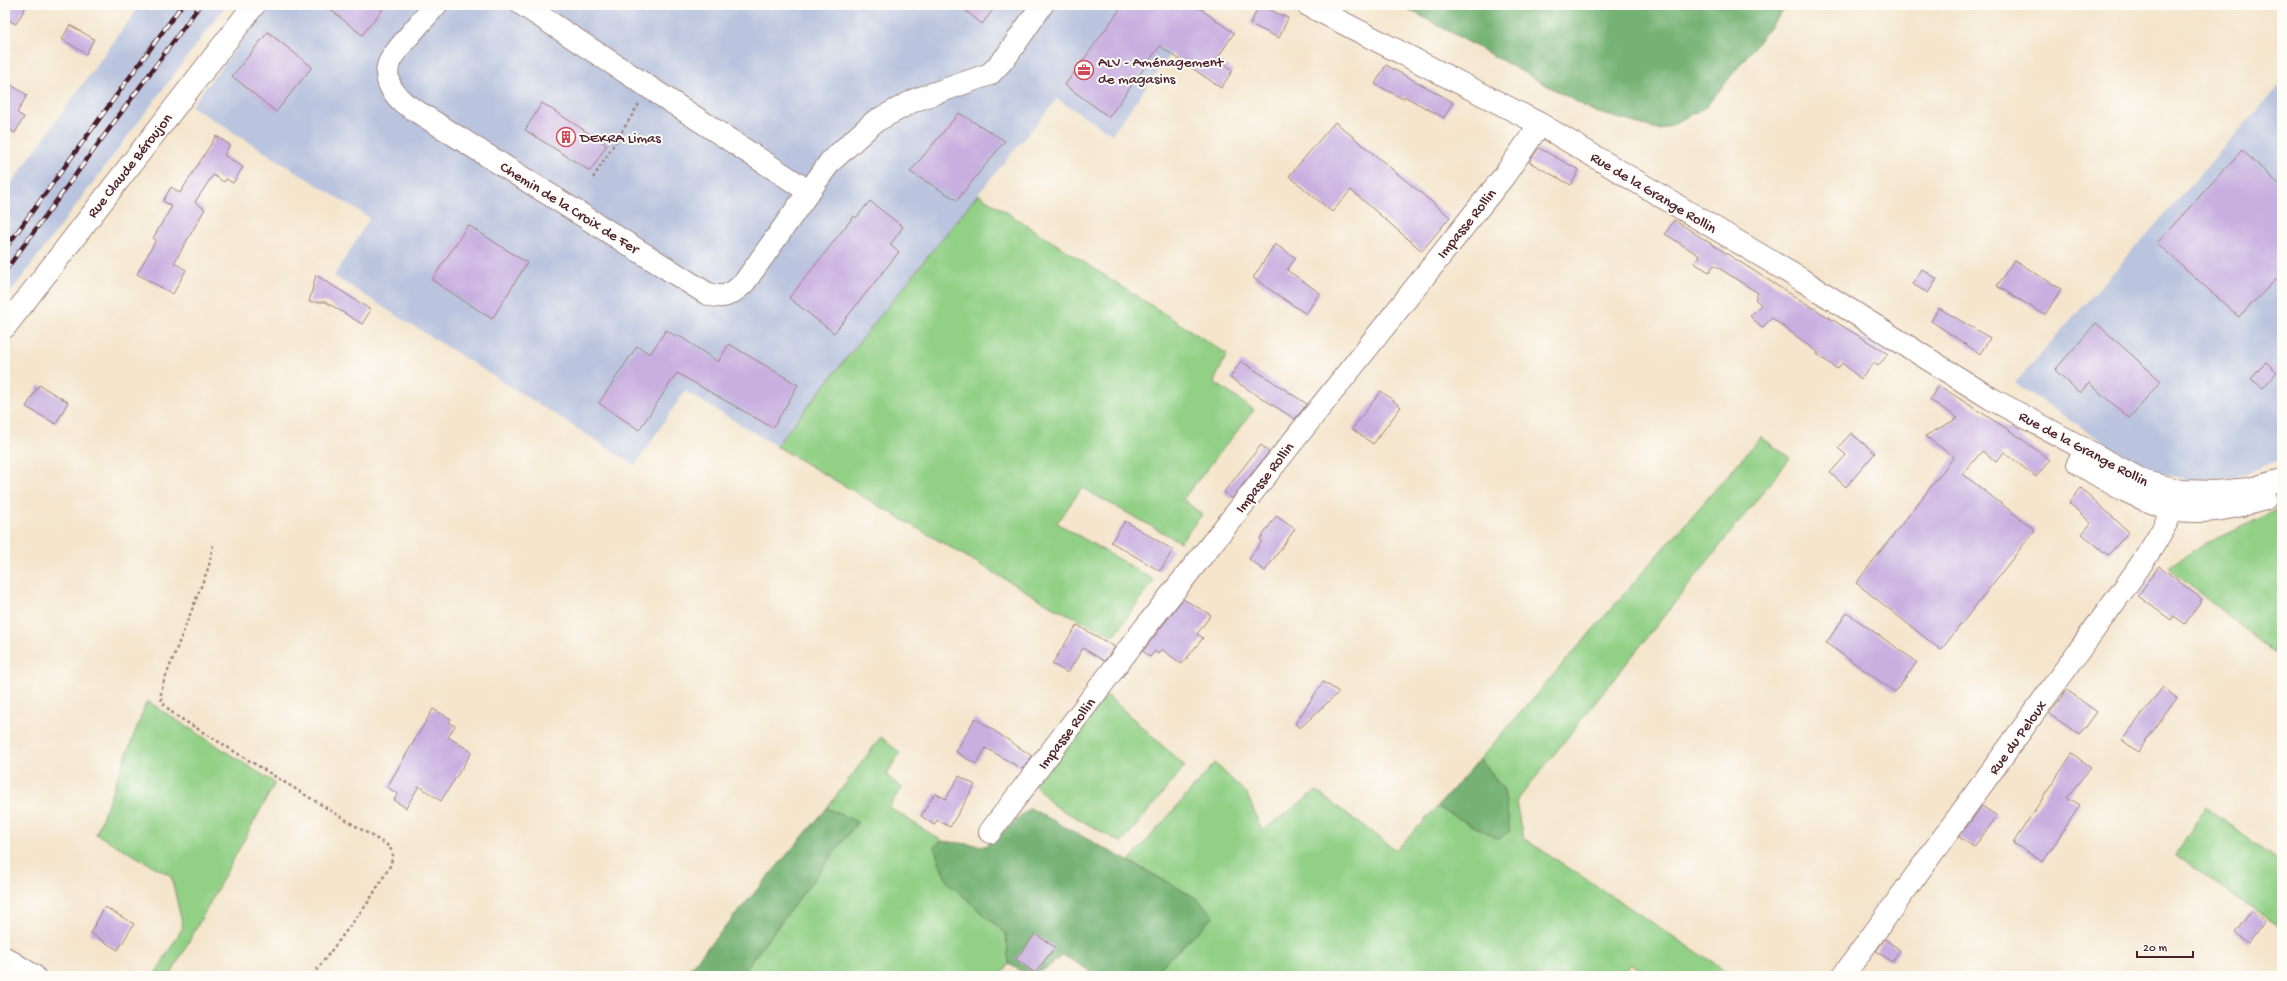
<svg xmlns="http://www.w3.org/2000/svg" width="2287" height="981" viewBox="0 0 2287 981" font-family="'Gochi Hand',sans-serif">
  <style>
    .industrial { fill: #bac4de }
    .green { fill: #92d086; stroke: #6e7858 }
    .forest { fill: #75b273; stroke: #60684f }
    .building { fill: #c7afe0 }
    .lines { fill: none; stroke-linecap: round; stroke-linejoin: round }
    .minor-casing { stroke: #9f827c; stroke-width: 24 }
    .secondary-casing { stroke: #9f827c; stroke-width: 24 }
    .path { stroke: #9f827c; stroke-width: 2.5; stroke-dasharray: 3 3; stroke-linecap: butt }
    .minor { stroke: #fff; stroke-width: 22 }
    .secondary { stroke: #fff; stroke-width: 22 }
    .rail-casing { stroke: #4a1f2b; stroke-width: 4.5 }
    .rail { stroke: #fdfcf7; stroke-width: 3; stroke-dasharray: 9; stroke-linecap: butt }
    .labels { text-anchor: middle; stroke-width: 4; stroke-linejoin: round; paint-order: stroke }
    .poi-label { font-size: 15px; fill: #4a1f2b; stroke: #fdfcf7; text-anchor: start }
    .street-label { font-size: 15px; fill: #4a1f2b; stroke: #fdfcf7 }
  </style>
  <rect width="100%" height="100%" fill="#fdfcf7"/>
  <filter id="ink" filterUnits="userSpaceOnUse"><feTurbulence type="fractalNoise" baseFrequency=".025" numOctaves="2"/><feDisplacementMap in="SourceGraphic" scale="8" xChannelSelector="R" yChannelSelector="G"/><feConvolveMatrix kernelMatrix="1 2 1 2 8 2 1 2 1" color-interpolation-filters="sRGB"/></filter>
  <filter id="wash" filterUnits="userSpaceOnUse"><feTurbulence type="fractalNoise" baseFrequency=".012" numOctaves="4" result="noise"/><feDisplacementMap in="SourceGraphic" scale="16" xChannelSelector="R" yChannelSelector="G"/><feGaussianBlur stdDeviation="0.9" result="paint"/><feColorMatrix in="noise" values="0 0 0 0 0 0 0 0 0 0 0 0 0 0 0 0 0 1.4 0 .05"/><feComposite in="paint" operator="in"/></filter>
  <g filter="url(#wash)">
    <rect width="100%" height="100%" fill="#f4e5cc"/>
    <!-- industrial -->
    <path class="industrial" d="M140,5H226L5,300V192Z
      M270,5H1206L1112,134L1057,99L978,194L776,446L685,391L635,465L334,276L370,218L191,106Z
      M2282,82V459L2236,477L2189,480L2144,469L2015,383Z"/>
    <!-- green -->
    <path class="green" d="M978,194L1227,354L1214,382L1254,410L1183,499L1202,515L1180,542L1082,488L1057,523L1154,580L1114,636L1053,607L776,446Z
      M1761,437L1790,458L1516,802L1523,838L1734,976H1652L1631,964L1623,976H1151L1214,916L1198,899L1129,861L1215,763L1247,794L1262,831L1316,791L1396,850L1437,807L1498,839L1504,790L1480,759Z
      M2282,508V659L2168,568L2200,546Z
      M1107,695L1185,766L1122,843L1053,805L1034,784Z
      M147,701L275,783L170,976H154L183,927L171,876L96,834Z
      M881,737L900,753L886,775L902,788L889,807L942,841L934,847L947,882L1006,934L1009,964L1000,976H740L857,823L827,808Z
      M2206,807L2276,859L2282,852V929L2176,855Z"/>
    <!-- forest -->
    <path class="forest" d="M1401,5H1788L1706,107L1661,130L1595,112Z
      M1480,759L1504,790L1510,831L1498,839L1437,807Z
      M827,808L857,822L740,976H683Z
      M1030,808L1198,899L1214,916L1151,976H1098L1063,955C1041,972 1036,981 1009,964L1006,934L947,882L934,847L942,841L986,846Z"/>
    <g id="blocks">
      <!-- building -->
      <path class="building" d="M5,5H27L16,24L5,18Z
        M325,5H386L362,35Z
        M958,5H997L982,24Z
        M1123,5H1195L1234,33L1217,59L1233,70L1221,88L1160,46L1109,117L1065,85Z
        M1259,5L1288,18L1279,38L1250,24Z
        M70,25L94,39L86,54L62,39Z
        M268,32L312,67L276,112L232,76Z
        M1386,65L1453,102L1444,118L1404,96L1403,99L1375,84Z
        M5,81L27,95L17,113L24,117L15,133L8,129L5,134Z
        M542,103L607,145L590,171L525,130Z
        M959,113L1005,141L957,200L910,172Z
        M1335,122L1450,217L1422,251L1351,190L1332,212L1289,176Z
        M216,136L230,145L224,155L243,167L233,183L226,179L224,182L213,175L195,202L205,209L174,263L186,270L173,294L137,274L156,240L153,238L172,206L163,201L171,187L180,193Z
        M1539,148L1579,170L1571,185L1529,162Z
        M2242,150L2282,187V273L2239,317L2157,243Z
        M870,201L903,227L890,245L899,252L834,333L789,298L854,216L856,218Z
        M1674,220L1776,285L1888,354L1878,366L1874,363L1861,379L1842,363L1837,369L1817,354L1819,353L1772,318L1762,328L1750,316L1761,305L1755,299L1758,293L1714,265L1709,272L1694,263L1700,256L1665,234Z
        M468,225L527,263L492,319L432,280Z
        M1275,244L1296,258L1287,270L1320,293L1306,314L1253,278Z
        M2014,260L2061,289L2045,315L1997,286Z
        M1922,269L1937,279L1928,293L1912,284Z
        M316,275L371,310L362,324L326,302H309Z
        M1939,308L1990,338L1980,354L1931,321Z
        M2096,323L2161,381L2129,418L2089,383L2080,393L2055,370Z
        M666,330L677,337L678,335L718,362L729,344L798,385L773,428L677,373L639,430L599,403L637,346L650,354Z
        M1241,361L1307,404L1295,419L1230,378Z
        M2266,362L2277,372L2263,388L2251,379Z
        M39,385L68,402L56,424L26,407Z
        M1938,385L2015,434L2050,460L2036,477L2004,452L1996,462L1982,451L1963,474L2035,530L1941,650L1856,583L1954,457L1925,436L1958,418L1930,400Z
        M1381,391L1401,407L1373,444L1352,429Z
        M1851,433L1875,453L1846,487L1830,473L1846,455L1838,448Z
        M1261,445L1269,452L1231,499L1224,492Z
        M2081,488L2129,532L2108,555L2082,534L2091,523L2069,503Z
        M1276,516L1295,529L1265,571L1249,559L1262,541L1260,539Z
        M1125,521L1173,550L1160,571L1111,542Z
        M2159,566L2202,599L2185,624L2174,616L2171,620L2138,596Z
        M1183,599L1211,615L1197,634L1203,638L1182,664L1161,649L1158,654L1155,651L1150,657L1143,651Z
        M1847,613L1917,662L1895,692L1826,643Z
        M1077,625L1115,647L1104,661L1083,648L1068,673L1052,664Z
        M1323,682L1339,692L1300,728L1295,724Z
        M2163,687L2177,698L2138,752L2122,740Z
        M2067,690L2097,712L2080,735L2049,714Z
        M433,709L451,719L449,723L455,726L448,737L472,752L441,801L419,786L406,808L394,800L398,794L387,787Z
        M975,718L1032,756L1022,769L986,748L976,764L956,752Z
        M2072,754L2091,767L2067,797L2080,805L2043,862L2013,843Z
        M959,776L975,785L950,827L937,820L934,825L921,816L935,793L946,799Z
        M1982,806L1997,816L1974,847L1959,837Z
        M105,907L134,924L118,950L90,933Z
        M2251,911L2265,921L2249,943L2235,933Z
        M1035,934L1055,947L1035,973L1016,959Z
        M1885,939L1900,950L1892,962L1876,951Z"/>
    </g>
  </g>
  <g filter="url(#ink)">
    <use href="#blocks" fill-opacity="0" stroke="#9f827c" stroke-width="1"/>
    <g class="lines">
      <!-- minor casing -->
      <g class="minor-casing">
        <path id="minor" d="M436,5C427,15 391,55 389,63C383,80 393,94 405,104L706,293C723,300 731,295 744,283L830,162L874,122L915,100L990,74L1006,57L1042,5
          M523,5L808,191
          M5,327L254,5
          M990,832L1147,625L1504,176L1540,124
          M5,958L34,976
          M1843,976C1921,868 2000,761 2078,652C2110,606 2162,544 2180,492"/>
      </g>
      <!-- secondary casing -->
      <g class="secondary-casing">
        <path id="secondary" d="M1308,5L1540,124L1802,280L1990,398L2145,482L2180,491L2215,492L2250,489L2282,480
          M2078,463C2107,481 2139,501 2174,509C2203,515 2237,507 2265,499"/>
      </g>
      <!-- path -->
      <path class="path" d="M593,178L639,104
        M213,545L209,566L164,681C158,701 160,701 175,715L390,847L393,856L390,866L369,901L312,976"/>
      <!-- minor -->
      <use href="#minor" class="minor"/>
      <!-- secondary -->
      <use href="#secondary" class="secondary"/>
      <!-- rail casing -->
      <g class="rail-casing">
        <path id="rail" d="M5,249L182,5
          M5,271L200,5"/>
      </g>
      <!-- rail -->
      <use href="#rail" class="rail"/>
    </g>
  </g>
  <!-- icons -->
  <defs>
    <g id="office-ring" transform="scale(1)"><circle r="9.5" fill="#fdfcf7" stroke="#d1495b" stroke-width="1.5"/><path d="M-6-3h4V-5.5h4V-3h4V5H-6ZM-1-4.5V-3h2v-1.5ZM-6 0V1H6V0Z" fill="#d1495b"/></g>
    <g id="building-ring" transform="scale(1)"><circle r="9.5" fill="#fdfcf7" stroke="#d1495b" stroke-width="1.5"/><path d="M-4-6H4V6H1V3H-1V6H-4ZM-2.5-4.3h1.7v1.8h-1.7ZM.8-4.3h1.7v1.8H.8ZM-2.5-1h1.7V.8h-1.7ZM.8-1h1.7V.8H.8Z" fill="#d1495b"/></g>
  </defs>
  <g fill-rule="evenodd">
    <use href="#office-ring" x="1084" y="70"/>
    <use href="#building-ring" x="566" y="137"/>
  </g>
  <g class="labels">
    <!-- poi labels -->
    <g class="poi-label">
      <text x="1098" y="66">ALV - Aménagement<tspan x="1098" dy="17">de magasins</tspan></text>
      <text x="580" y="142">DEKRA Limas</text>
    </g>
    <!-- street labels -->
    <g class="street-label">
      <text transform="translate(129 165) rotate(-52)" y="5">Rue Claude Béroujon</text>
      <text transform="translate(1654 192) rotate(31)" y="5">Rue de la Grange Rollin</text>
      <text transform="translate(570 207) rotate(32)" y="5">Chemin de la Croix de Fer</text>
      <text transform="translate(1466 223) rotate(-51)" y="5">Impasse Rollin</text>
      <text transform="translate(2084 448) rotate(28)" y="5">Rue de la Grange Rollin</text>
      <text transform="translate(1264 477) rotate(-52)" y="5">Impasse Rollin</text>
      <text transform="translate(1066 733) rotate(-53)" y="5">Impasse Rollin</text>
      <text transform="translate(2017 737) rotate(-54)" y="5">Rue du Peloux</text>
    </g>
  </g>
  <!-- margin -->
  <rect width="2287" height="981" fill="none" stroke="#fdfcf7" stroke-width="20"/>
  <!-- scale -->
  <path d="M2137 951v6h56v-6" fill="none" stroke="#4a1f2b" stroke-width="2"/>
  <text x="2143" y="951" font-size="12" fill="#4a1f2b" stroke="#fdfcf7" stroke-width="3" paint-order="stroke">20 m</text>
</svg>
